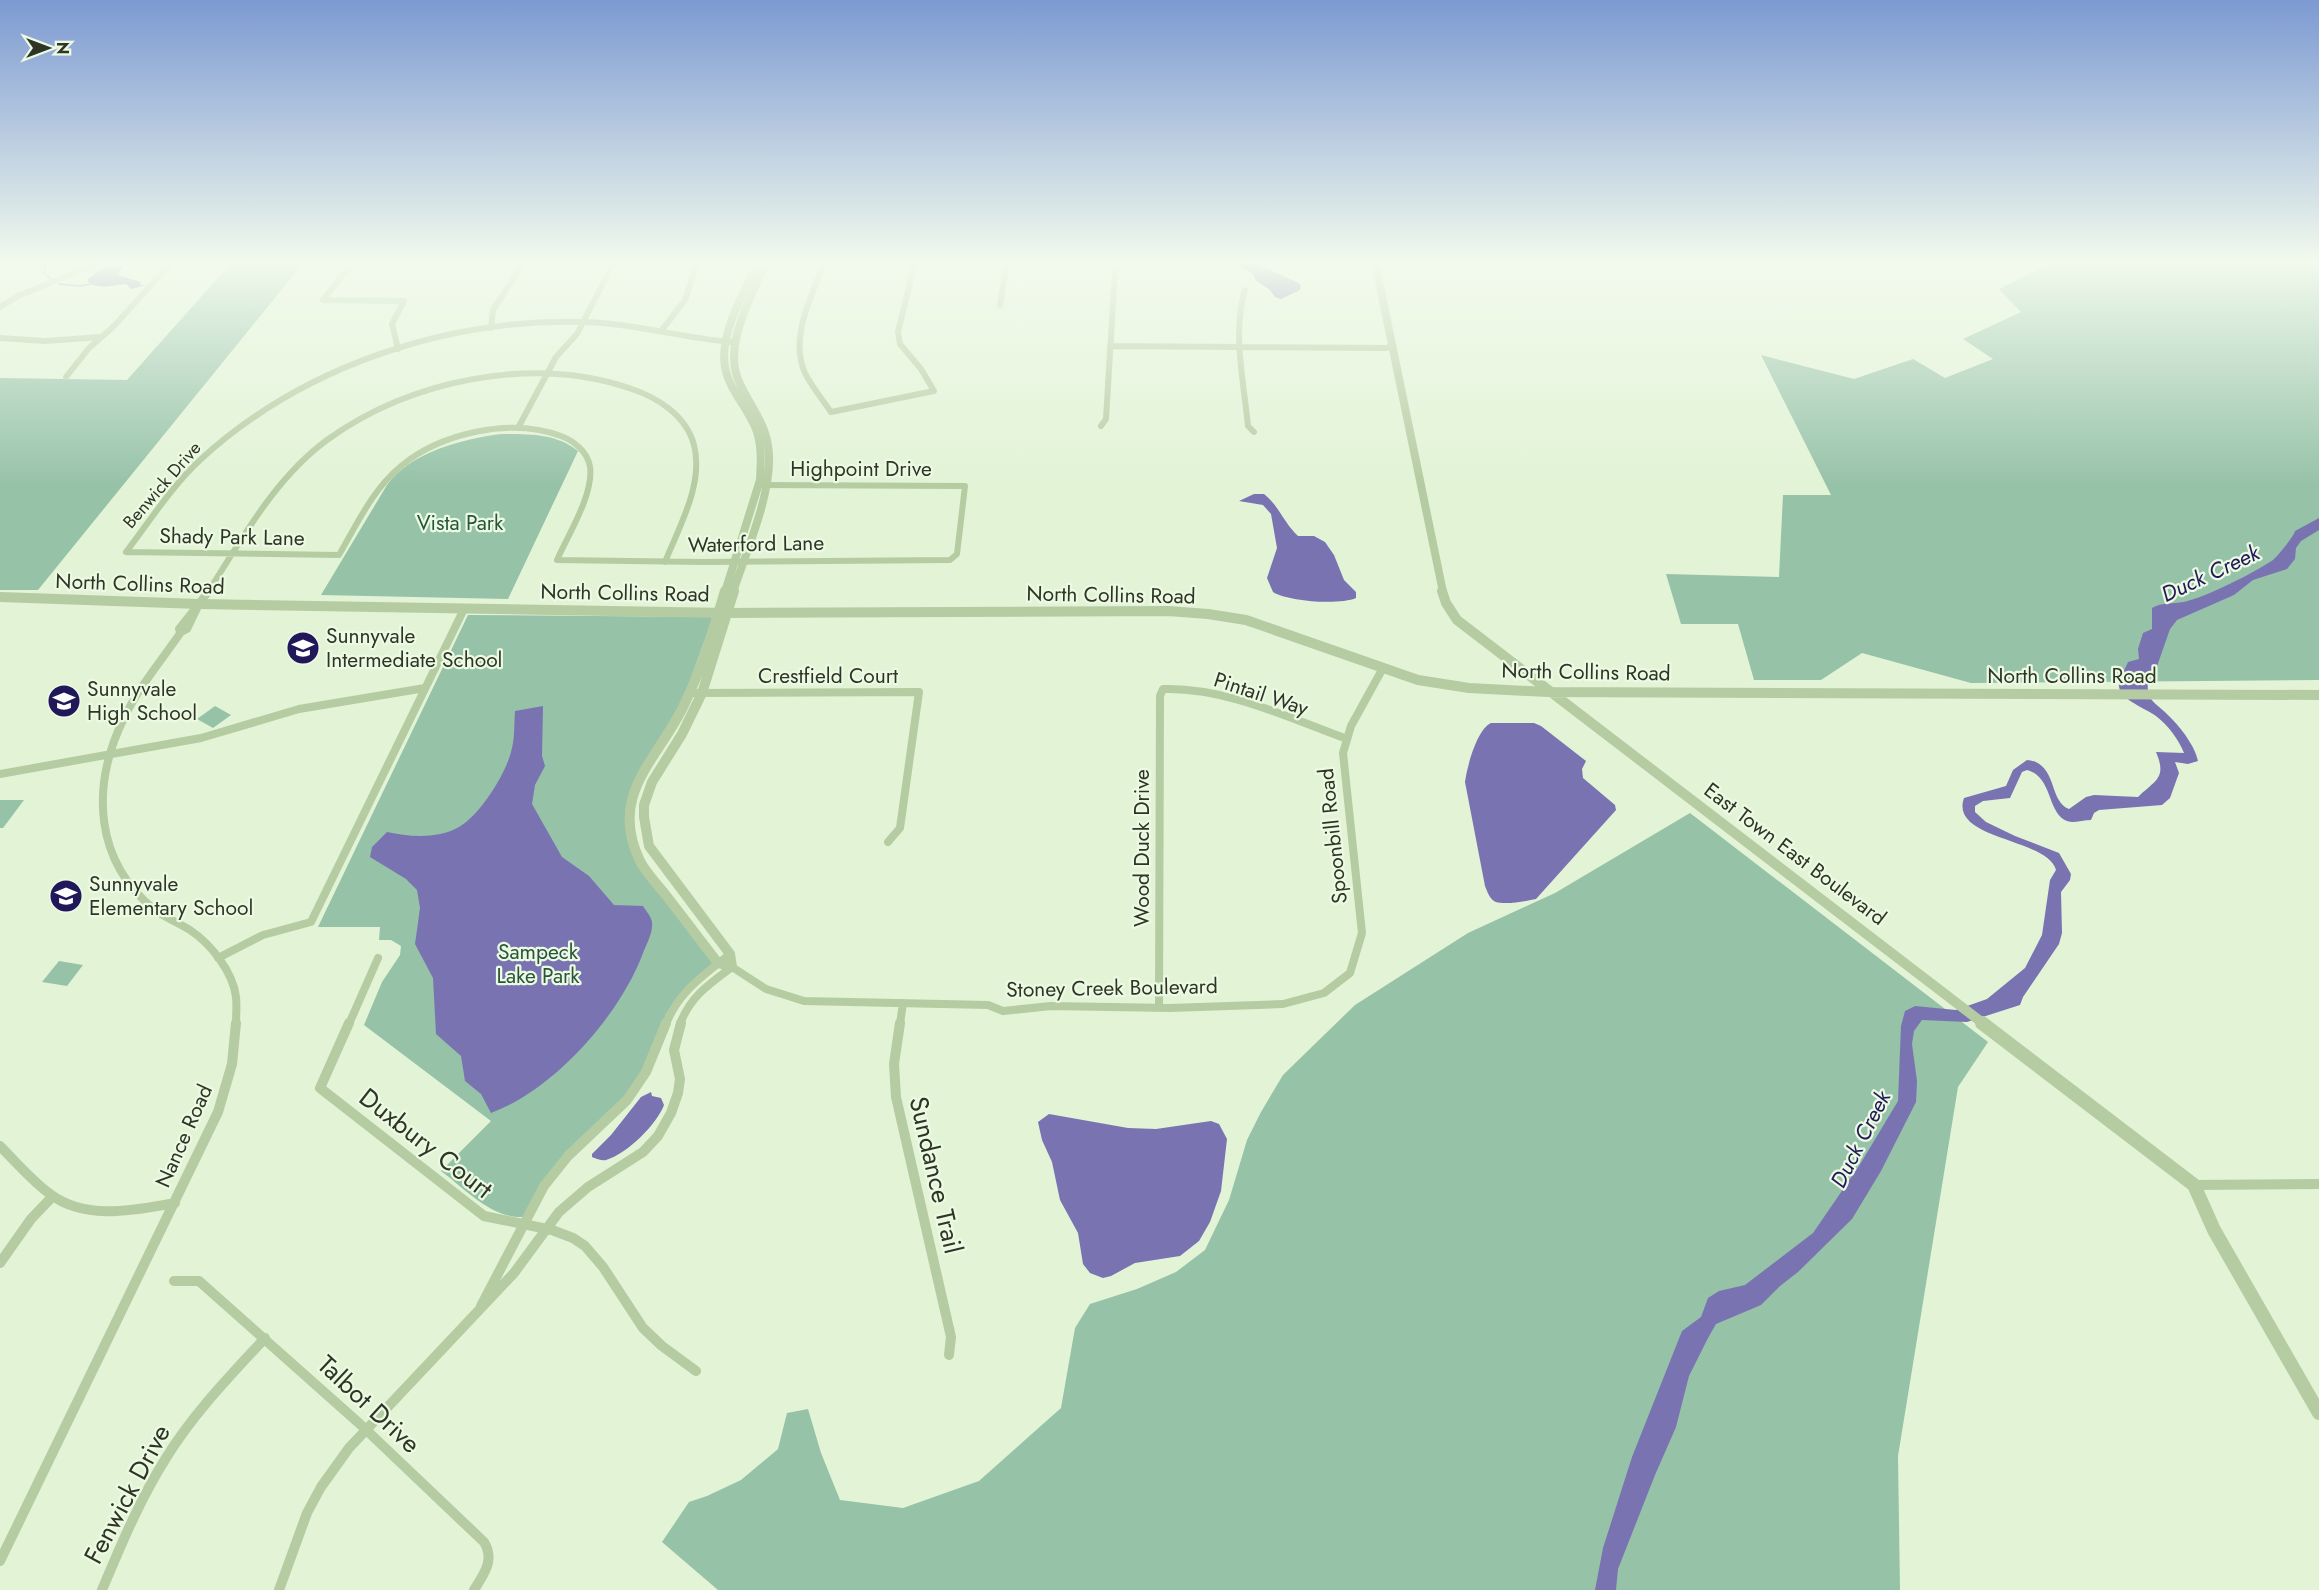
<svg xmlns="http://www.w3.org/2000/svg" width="2319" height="1590" viewBox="0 0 2319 1590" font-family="Jost,sans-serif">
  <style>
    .green { fill: #96c2a8 }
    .water { fill: #7a73b2 }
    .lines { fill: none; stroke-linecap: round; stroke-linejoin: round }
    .stream { stroke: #7a73b2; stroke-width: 1.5 }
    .minor-far2 { stroke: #b5cba2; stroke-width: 6 }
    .minor-far1 { stroke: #b5cba2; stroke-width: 8 }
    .minor { stroke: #b5cba2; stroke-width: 10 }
    .tertiary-far2 { stroke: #b5cba2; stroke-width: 8 }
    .tertiary-far1 { stroke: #b5cba2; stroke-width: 10 }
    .tertiary { stroke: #b5cba2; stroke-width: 14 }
    .labels { text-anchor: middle; stroke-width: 4.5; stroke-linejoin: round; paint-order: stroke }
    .far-street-label { font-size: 18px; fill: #2f3525; stroke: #ecfae3 }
    .street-label { font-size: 21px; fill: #2f3525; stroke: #ecfae3 }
    .park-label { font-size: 21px; fill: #27553b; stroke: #ecfae3 }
    .poi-label { font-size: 21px; fill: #2f3525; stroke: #ecfae3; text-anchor: start }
    .water-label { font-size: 22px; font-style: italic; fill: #211859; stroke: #ecfae3 }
    .near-street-label { font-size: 26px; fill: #2f3525; stroke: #ecfae3 }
  </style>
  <rect width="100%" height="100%" fill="#e2f3d6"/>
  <!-- green -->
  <path class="green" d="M232,262H304L38,590H0V378L127,380Z
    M2053,262H2319V680L1971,683L1862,653L1821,680H1754L1738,624H1681L1666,574L1779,577L1783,495H1831L1761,355L1854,379L1913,359L1945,378L1993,359L1963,339L2021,312L1999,289Z
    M501,434C526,434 557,433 578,451L508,599L321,595L387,485C411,452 462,439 501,434Z
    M468,615L713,617L682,703L630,796L633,852L713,963L688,985L666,1014L654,1048L641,1075L619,1106L577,1143L524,1217C492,1219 465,1189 441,1171L491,1121L364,1025L382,982L400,955L401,946L391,940H379L380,927H318Z
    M215,706L231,715L213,728L197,719Z
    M0,800H24L3,828H0Z
    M1690,813L1988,1042L1958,1087L1898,1456L1900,1590H718L662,1542L689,1502L707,1496L741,1480L778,1449L787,1413L808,1409L821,1453L840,1500L903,1508L979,1481L1061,1408L1075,1328L1090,1304L1137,1289L1176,1272L1205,1250L1229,1200L1247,1140L1261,1112L1283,1075L1355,1005L1468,933L1555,893Z
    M59,961L83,965L67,986L42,982Z"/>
  <!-- water -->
  <path class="water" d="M1233,262H1252L1297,282L1301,285L1300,290L1281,299L1275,297L1269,289L1256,281L1253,274Z
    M113,265L123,267L118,275L141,282L140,285H147L131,289L126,284C113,285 99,290 88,282V279L101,269Z
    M1254,494H1264C1279,506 1284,523 1298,536H1314L1325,542L1334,555L1344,580L1356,592V598C1340,605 1289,602 1273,592L1267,578L1277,548L1271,514L1263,505L1239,501Z
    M2319,518V530L2301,541L2296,548L2295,559L2287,569L2253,580L2234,595L2177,620L2170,629L2155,672L2149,674C2144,702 2154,700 2170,717C2181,728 2195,746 2198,761L2188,764L2175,762L2179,773L2170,798L2162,805L2099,810L2094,813L2091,820C2085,820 2078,822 2072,822C2046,820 2055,777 2027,770L2022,772L2010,798L1983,801L1975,806V812L1986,822L2015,836L2059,853L2071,874L2070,880L2061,892L2062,933L2059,944L2023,997L2020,1005L1967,1022L1922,1020L1914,1031L1912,1044L1917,1081L1916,1102L1881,1171L1852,1219L1798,1272L1780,1286L1761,1305L1716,1324L1708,1338L1689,1376L1676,1427L1655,1475L1618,1569L1616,1590H1595L1603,1548L1632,1457L1682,1331L1701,1317L1708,1298L1719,1291L1745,1285L1813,1233L1859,1166L1898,1101L1901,1026L1905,1011L1915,1006L1956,1010L1987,999L2025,968L2042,935L2050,880L2056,870C2048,838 1949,840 1964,798L2006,786L2013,770L2027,760C2058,763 2048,801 2069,809L2086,797L2094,795L2138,797C2156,780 2167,778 2156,752L2184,753C2179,740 2168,725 2156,716C2148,709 2117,699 2119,684C2120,677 2125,669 2128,662L2139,659L2138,649L2143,633L2152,629V608C2163,602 2172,604 2184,602C2206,597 2254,573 2273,560C2278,556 2294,536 2295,531Z
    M543,706L542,756L545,766L535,785L532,804L562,857L589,876L614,905L643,906C646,911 651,916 652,922C653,933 647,943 643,953C620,1015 554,1090 491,1113L481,1094L465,1081L461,1056L436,1034L433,978L415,944L420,908L417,890L406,879L370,857L372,847L387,832C409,837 438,839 459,827C480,815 505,775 511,752C515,739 514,724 515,711Z
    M1491,723H1534L1541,726L1586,761L1582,769L1583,778L1615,805L1616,810L1536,899C1526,901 1506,905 1496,902C1490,900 1487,891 1485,886L1465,782C1467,767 1477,729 1491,723Z
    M651,1092L652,1096L661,1098L664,1105C657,1124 627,1154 606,1160C602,1161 597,1159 592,1157V1154L611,1135L641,1097Z
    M1049,1114L1128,1128L1156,1129L1211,1121L1219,1124L1227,1139L1221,1191L1210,1222L1199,1241L1180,1256L1135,1263L1111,1276L1103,1278L1090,1273L1083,1264L1078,1233L1060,1200L1052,1162L1042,1140L1038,1122Z"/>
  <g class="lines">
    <!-- stream -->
    <path class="stream" d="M46,262L44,273L53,281
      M59,284L80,286L91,284"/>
    <!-- minor-far2 -->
    <path class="minor-far2" d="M824,262C812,296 789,338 805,373C812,387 822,399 831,412L934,391L921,369L900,344L898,332L915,262
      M1245,290C1232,332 1244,383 1248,426L1254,432
      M323,300L404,301
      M323,300L353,262
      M1000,305L1007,262
      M0,307L18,296L101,262
      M491,328L493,310L524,262
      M661,331L685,300L697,262
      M0,338L45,341L101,337
      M1110,346L1386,348L1392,346
      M398,349L392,324L404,301
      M66,377L89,348L113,327L172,262
      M1101,426L1106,419L1115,270L1119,264
      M518,428L556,357L577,334L614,262
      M126,552L339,555C357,524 373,489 401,466C441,433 511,417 561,436C574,441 588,452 590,467C594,494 568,535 557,560L704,562L950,560L957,554L965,486L762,485
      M126,552C150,521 171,487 200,460C301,367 446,318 583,322C633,323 681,338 731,342
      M208,592C242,539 275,478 327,440C410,380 532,355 629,388C657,397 686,415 694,445C704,484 679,527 665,562"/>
    <!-- minor-far1 -->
    <path class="minor-far1" d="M199,604L187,629L181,632C161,661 138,688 123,720C91,787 94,861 155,910C166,918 179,923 190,930C211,944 233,972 236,997C237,1006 236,1015 236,1024
      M181,632L179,629L209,591
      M691,693L919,692L900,828L888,842
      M0,774L201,738L299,709L425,688
      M218,958L263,935L311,922L464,609
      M1159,1008L1160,696L1163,689C1226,687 1289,718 1347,739
      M349,1024L378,958
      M666,1024C679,991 703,976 730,954
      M680,1024C690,997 709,984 732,967L766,989L804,1001L988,1005L1003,1011L1051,1006L1170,1008L1283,1004L1324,993L1350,973L1362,933L1343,753L1351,726L1383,668
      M900,1024L903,1003"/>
    <!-- minor -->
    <path class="minor" d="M349,1023L320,1088L484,1216L552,1230L573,1238L585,1246L603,1267L643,1328L662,1346L696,1371
      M900,1023L894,1064L896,1097L951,1337L949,1355
      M0,1146C16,1162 31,1180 50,1194C86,1221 134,1210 175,1203
      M2194,1185L2319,1184
      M0,1263L31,1219L53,1196
      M174,1281H199L361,1425L484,1542C495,1560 484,1574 474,1590
      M481,1306L544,1186L568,1156L627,1100L646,1072L666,1023
      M0,1561L218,1112L232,1064L236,1023
      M102,1590C121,1545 140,1499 166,1458C193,1414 230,1376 265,1338
      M279,1590L307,1513L321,1487L349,1448L514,1273L559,1212L588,1187L643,1152L658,1136L671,1113L678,1093L680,1079L674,1050L681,1023"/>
    <!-- tertiary-far2 -->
    <path class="tertiary-far2" d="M1375,262L1443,592
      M725,592L760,480C761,463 762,445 756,429C748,408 729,390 725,367C719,333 745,292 758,262
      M733,592C746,552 771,496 769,455C768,426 752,409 740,384C721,346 752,297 766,262"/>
    <!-- tertiary-far1 -->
    <path class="tertiary-far1" d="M725,591C714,628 702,667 685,703C660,758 607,793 640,861C646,873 657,884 665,894C683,917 700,940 718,963L732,967L730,954L649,846L644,817V805L652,782L682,734L702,693L734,591
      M1442,591L1446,603L1457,620L1984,1024
      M0,597L199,604L728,613L1168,611L1208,614L1246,620L1418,680L1469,688L1548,692L2319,695"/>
    <!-- tertiary -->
    <path class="tertiary" d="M1982,1023L2194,1185L2214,1230L2319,1413"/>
  </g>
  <!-- sky -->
  <linearGradient id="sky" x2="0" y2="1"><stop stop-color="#7c9ad2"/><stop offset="0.54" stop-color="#f2faed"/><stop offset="1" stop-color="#f2faed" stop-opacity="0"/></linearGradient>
  <rect width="2319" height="485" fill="url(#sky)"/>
  <!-- icons -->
  <defs>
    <g id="school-disc" transform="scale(1.725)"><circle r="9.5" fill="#211859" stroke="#ecfae3"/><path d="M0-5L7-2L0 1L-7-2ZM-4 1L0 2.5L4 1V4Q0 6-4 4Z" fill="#fff"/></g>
  </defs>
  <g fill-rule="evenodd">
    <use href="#school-disc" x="303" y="648"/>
    <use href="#school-disc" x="64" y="701"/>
    <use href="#school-disc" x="66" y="896"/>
  </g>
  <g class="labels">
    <!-- far-street labels -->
    <g class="far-street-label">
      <text transform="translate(162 485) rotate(-49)" y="6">Benwick Drive</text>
    </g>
    <!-- street labels -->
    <g class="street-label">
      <text x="861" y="476">Highpoint Drive</text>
      <text transform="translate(232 537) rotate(1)" y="7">Shady Park Lane</text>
      <text transform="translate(756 544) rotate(-1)" y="7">Waterford Lane</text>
      <text transform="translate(140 584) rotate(2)" y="7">North Collins Road</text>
      <text transform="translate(625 593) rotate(1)" y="7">North Collins Road</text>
      <text transform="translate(1111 595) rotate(1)" y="7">North Collins Road</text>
      <text transform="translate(1586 672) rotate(1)" y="7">North Collins Road</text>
      <text x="828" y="683">Crestfield Court</text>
      <text x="2072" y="683">North Collins Road</text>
      <text transform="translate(1261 694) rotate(18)" y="7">Pintail Way</text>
      <text transform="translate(1333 836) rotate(-96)" y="7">Spoonbill Road</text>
      <text transform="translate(1142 848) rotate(-90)" y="7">Wood Duck Drive</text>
      <text transform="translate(1795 854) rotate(37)" y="7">East Town East Boulevard</text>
      <text transform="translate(1112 988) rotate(-1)" y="7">Stoney Creek Boulevard</text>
      <text transform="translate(184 1136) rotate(-66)" y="7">Nance Road</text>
    </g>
    <!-- park labels -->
    <g class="park-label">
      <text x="460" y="530">Vista Park</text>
      <text x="538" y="959">Sampeck<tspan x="538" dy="24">Lake Park</tspan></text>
    </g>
    <!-- poi labels -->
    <g class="poi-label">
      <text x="326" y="643">Sunnyvale<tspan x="326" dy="24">Intermediate School</tspan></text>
      <text x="87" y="696">Sunnyvale<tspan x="87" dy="24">High School</tspan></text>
      <text x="89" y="891">Sunnyvale<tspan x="89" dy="24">Elementary School</tspan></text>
    </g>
    <!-- water labels -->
    <g class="water-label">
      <text transform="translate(2210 573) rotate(-25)" y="8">Duck Creek</text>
      <text transform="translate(1860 1139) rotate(-63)" y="8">Duck Creek</text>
    </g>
    <!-- near-street labels -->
    <g class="near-street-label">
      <text transform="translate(426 1143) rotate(38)" y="9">Duxbury Court</text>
      <text transform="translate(936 1175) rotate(77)" y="9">Sundance Trail</text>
      <text transform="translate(369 1404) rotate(43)" y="9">Talbot Drive</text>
      <text transform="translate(127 1494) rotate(-62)" y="9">Fenwick Drive</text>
    </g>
  </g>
  <!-- north arrow -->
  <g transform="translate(48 48) rotate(90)" stroke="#ecfae3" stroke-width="4.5" paint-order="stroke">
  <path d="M0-4.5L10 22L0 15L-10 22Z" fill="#2f3525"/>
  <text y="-9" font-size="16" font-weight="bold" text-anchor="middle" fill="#2f3525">N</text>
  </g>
</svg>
